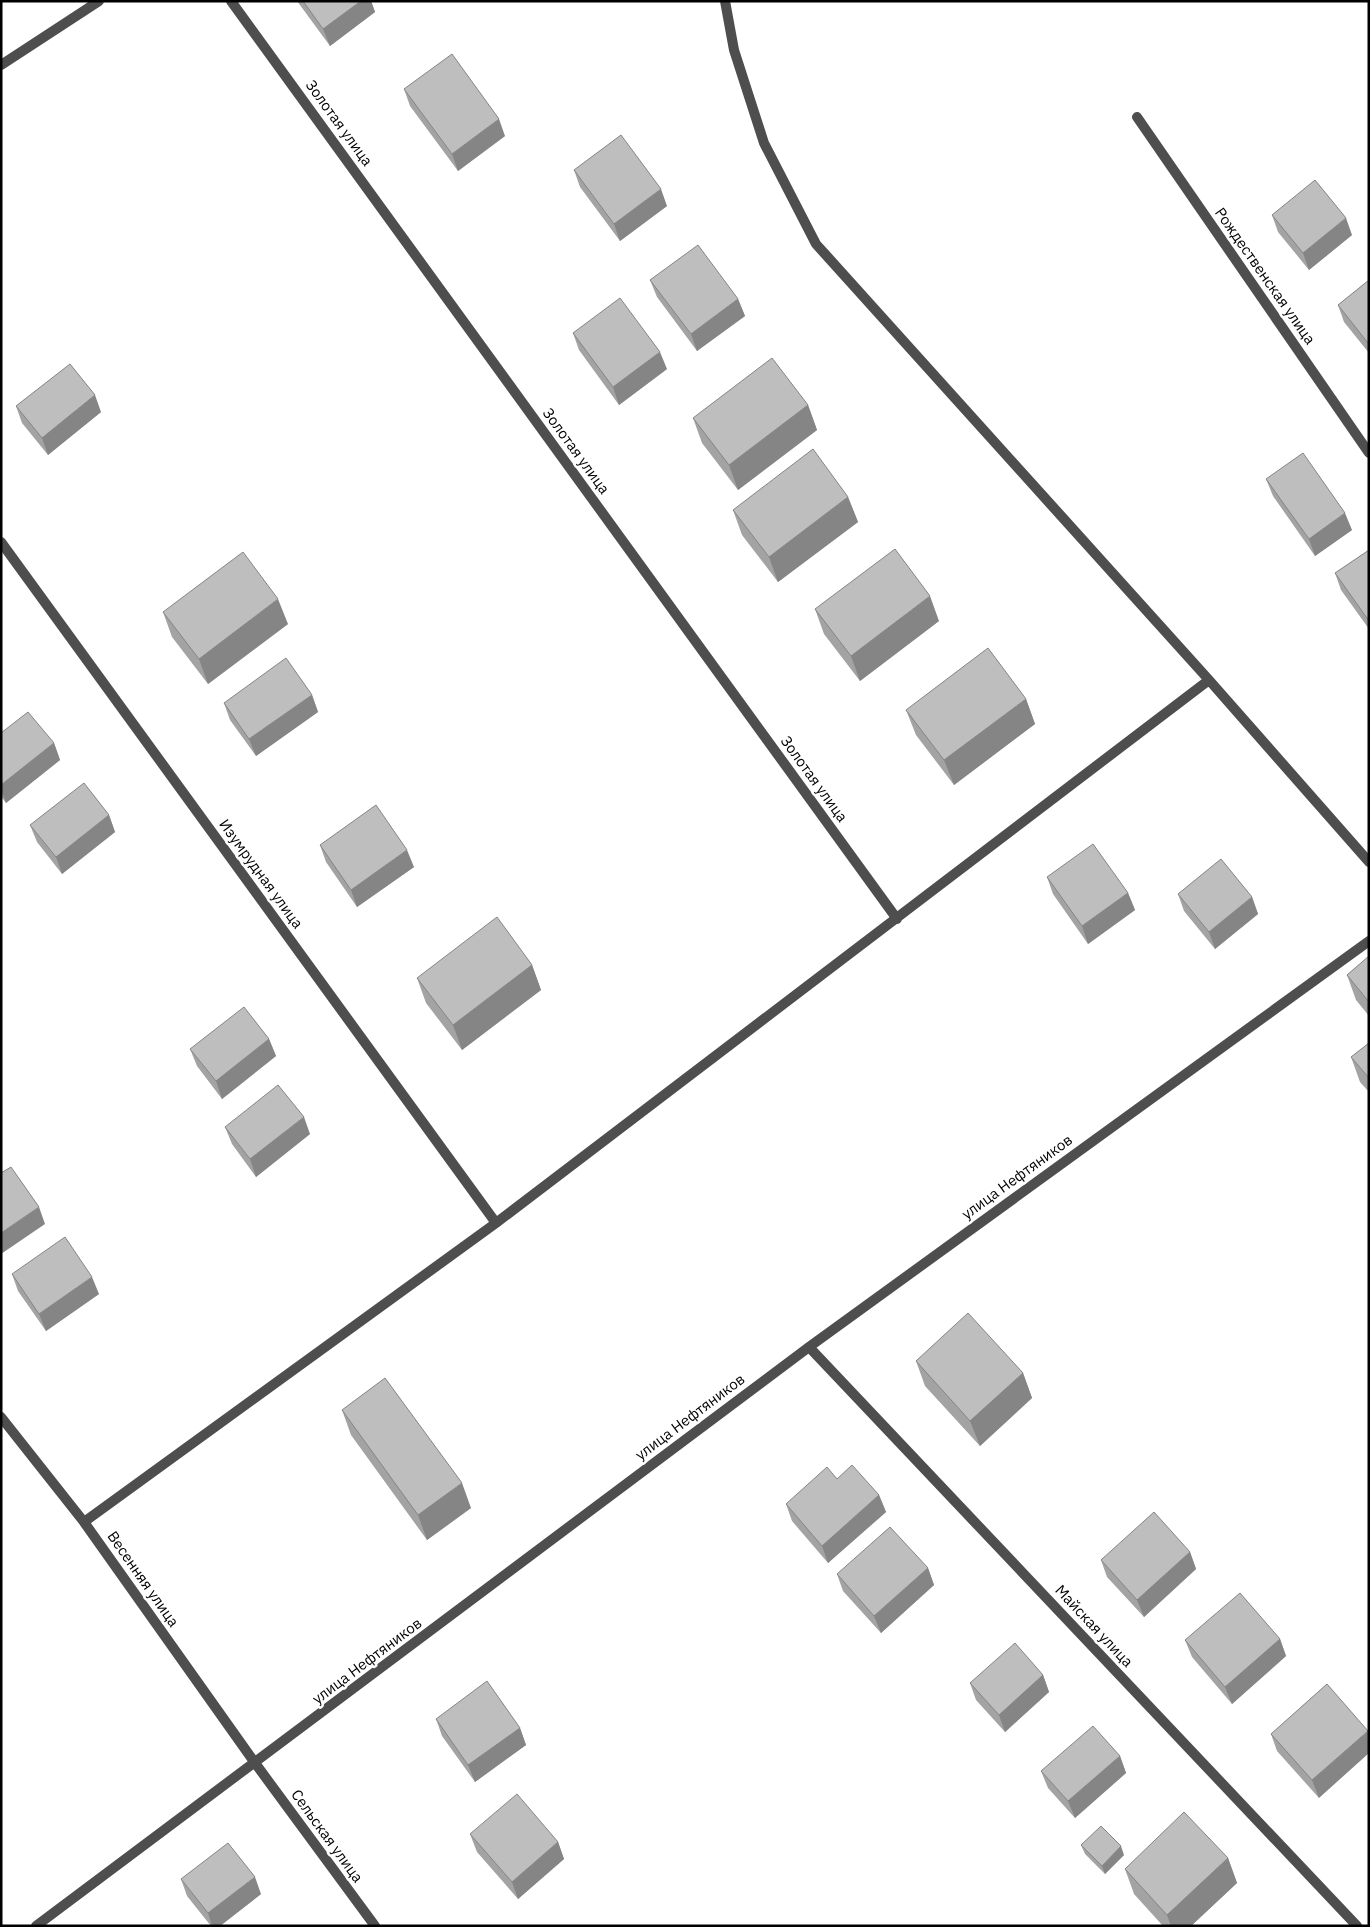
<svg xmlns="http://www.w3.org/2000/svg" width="1370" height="1927" viewBox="0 0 1370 1927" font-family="'IBM Plex Sans',sans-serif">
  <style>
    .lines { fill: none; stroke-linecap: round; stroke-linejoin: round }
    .minor { stroke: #4e4e4e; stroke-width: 10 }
    .wall { fill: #a3a3a3 }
    .shaded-wall { fill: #858585 }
    .building { fill: #bebebe; stroke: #858585 }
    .labels { text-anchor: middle; stroke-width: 5; stroke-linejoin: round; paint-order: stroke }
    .street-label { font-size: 15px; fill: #000; stroke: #fff }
  </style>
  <rect width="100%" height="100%" fill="#fff"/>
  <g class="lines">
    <!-- minor -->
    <path class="minor" d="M231,1L897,919
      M725,1L734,50L764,143L816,244L1209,680L1369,862
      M1,65L99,1
      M1137,117L1369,453
      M1,542L496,1223
      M809,1347L1357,1926
      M1,1417L84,1522L255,1763L375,1926
      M84,1522L496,1223L1209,680
      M36,1926L809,1347L1369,941"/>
  </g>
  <!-- wall -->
  <path class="wall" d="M297,1H371L375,12L330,46Z
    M404,89L505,136L458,171L410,106Z
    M574,170L667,206L620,241L580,187Z
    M1272,215L1352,235L1309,270L1278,232Z
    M650,280L738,299L745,316L697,351L657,297Z
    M1369,280V353L1344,322L1338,305Z
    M573,333L667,369L619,405L579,350Z
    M808,405L817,430L738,490L702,443L693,418Z
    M16,406L101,412L48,455L22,423Z
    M1266,479L1352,530L1315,556L1273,496Z
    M848,497L858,522L778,582L742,535L733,510Z
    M1369,550V629L1341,590L1335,573Z
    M815,609L939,621L860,681L824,634Z
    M163,612L288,624L208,684L172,637Z
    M312,695L318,712L256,756L230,720L224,703Z
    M1026,699L1035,724L954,785L916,735L906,710Z
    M1,733L54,743L60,760L6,803L1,796Z
    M109,815L115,832L62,874L37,842L30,825Z
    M320,845L414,867L357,907L326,862Z
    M1047,877L1128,893L1135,910L1088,944L1053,894Z
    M1178,894L1252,897L1258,914L1215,949L1184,911Z
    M1369,956V1016L1356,1000L1347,975Z
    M532,965L541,990L462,1050L426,1003L417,978Z
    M269,1039L276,1056L222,1099L197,1066L190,1049Z
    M1369,1043V1092L1360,1082L1351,1057Z
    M225,1127L310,1134L256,1177L232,1144Z
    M12,1274L99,1294L46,1331L18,1291Z
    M916,1361L1023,1373L1032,1398L980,1446L925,1386Z
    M342,1410L471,1508L427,1540L351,1435Z
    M837,1479L879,1495L886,1512L828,1563L792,1521L786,1504Z
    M1190,1552L1196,1569L1144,1617L1107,1577L1101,1560Z
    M928,1568L934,1585L881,1633L843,1591L837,1574Z
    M1280,1639L1286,1656L1232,1704L1192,1657L1185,1640Z
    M1043,1675L1049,1692L1005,1732L976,1700L970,1683Z
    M1327,1684L1319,1798L1277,1751L1271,1734Z
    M436,1719L520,1728L526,1745L475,1782L442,1736Z
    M1120,1756L1126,1773L1075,1818L1048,1788L1041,1771Z
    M470,1834L558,1842L564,1859L518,1899L477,1852Z
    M1081,1845L1124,1855L1105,1874L1085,1854Z
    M1228,1858L1237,1883L1191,1926H1163L1134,1894L1125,1869Z
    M181,1879L261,1894L220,1926H211L187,1896Z"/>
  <!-- shaded-wall -->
  <path class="shaded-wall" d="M361,1H371L375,12L330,46L323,29Z
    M499,119L505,136L458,171L452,154Z
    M661,189L667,206L620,241L614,224Z
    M1346,218L1352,235L1309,270L1303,253Z
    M738,299L745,316L697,351L691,334Z
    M660,352L667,369L619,405L613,387Z
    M95,395L101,412L48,455L42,438Z
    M808,405L817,430L738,490L729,465Z
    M848,497L858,522L778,582L769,557Z
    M1345,513L1352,530L1315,556L1309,539Z
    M930,596L939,621L860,681L851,656Z
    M278,599L288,624L208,684L199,659Z
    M312,695L318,712L256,756L249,739Z
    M1026,699L1035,724L954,785L944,760Z
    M54,743L60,760L6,803L1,789V785Z
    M109,815L115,832L62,874L56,857Z
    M407,850L414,867L357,907L351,890Z
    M1128,893L1135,910L1088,944L1082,926Z
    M1252,897L1258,914L1215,949L1209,932Z
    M532,965L541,990L462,1050L453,1025Z
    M269,1039L276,1056L222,1099L216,1081Z
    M304,1117L310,1134L256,1177L250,1159Z
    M39,1207L45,1224L1,1254V1233Z
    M92,1277L99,1294L46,1331L39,1314Z
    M1023,1373L1032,1398L980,1446L970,1421Z
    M462,1483L471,1508L427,1540L418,1515Z
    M879,1495L886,1512L828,1563L822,1546Z
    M1190,1552L1196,1569L1144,1617L1137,1600Z
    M928,1568L934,1585L881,1633L874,1616Z
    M1280,1639L1286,1656L1232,1704L1225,1687Z
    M1043,1675L1049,1692L1005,1732L999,1715Z
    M520,1728L526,1745L475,1782L468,1765Z
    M1368,1731L1369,1753L1319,1798L1312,1780Z
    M1120,1756L1126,1773L1075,1818L1068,1801Z
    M558,1842L564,1859L518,1899L512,1882Z
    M1121,1846L1124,1855L1105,1874L1102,1866Z
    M1228,1858L1237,1883L1191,1926H1171L1167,1915Z
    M255,1877L261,1894L220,1926H212L208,1913Z"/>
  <!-- building -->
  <path class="building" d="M303,1H361L323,29Z
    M452,54L499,119L452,154L404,89Z
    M621,135L661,189L614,224L574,170Z
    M1315,180L1346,218L1303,253L1272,215Z
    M698,245L738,299L691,334L650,280Z
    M1369,280V343H1368L1338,305Z
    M620,298L660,352L613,387L573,333Z
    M772,358L808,405L729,465L693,418Z
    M70,364L95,395L42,438L16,406Z
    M813,449L848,497L769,557L733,510Z
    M1303,453L1345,513L1309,539L1266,479Z
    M895,549L930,596L851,656L815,609Z
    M1369,550V621L1335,573Z
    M243,552L278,599L199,659L163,612Z
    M988,648L1026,699L944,760L906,710Z
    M286,658L312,695L249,739L224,703Z
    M28,712L54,743L1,785V733Z
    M84,783L109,815L56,857L30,825Z
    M376,805L407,850L351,890L320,845Z
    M1093,844L1128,893L1082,926L1047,877Z
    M1221,859L1252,897L1209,932L1178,894Z
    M497,917L532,965L453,1025L417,978Z
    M1369,956V1002L1347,975Z
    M244,1007L269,1039L216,1081L190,1049Z
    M1369,1043V1078L1351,1057Z
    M278,1085L304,1117L250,1159L225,1127Z
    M11,1167L39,1207L1,1233V1173Z
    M65,1237L92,1277L39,1314L12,1274Z
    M968,1313L1023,1373L970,1421L916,1361Z
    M385,1378L462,1483L418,1515L342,1410Z
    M852,1465L879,1495L822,1546L786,1504L827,1467L837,1479Z
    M1154,1512L1190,1552L1137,1600L1101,1560Z
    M890,1527L928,1568L874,1616L837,1574Z
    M1240,1593L1280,1639L1225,1687L1185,1640Z
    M1015,1643L1043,1675L999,1715L970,1683Z
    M487,1681L520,1728L468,1765L436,1719Z
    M1327,1684L1368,1731L1312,1780L1271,1734Z
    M1093,1726L1120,1756L1068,1801L1041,1771Z
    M517,1794L558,1842L512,1882L470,1834Z
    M1184,1812L1228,1858L1167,1915L1125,1869Z
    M1101,1826L1121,1846L1102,1866L1081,1845Z
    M228,1843L255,1877L208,1913L181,1879Z"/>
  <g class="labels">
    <!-- street labels -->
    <g class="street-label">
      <text transform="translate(339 123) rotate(54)" y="5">Золотая улица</text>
      <text transform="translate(1265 276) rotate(55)" y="5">Рождественская улица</text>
      <text transform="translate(576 451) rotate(54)" y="5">Золотая улица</text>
      <text transform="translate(814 779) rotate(54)" y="5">Золотая улица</text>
      <text transform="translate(261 874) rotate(54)" y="5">Изумрудная улица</text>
      <text transform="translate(1017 1177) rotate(-36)" y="5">улица Нефтяников</text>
      <text transform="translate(690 1417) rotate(-37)" y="5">улица Нефтяников</text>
      <text transform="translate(143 1579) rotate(55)" y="5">Весенняя улица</text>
      <text transform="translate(1094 1626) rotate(47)" y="5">Майская улица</text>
      <text transform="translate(367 1661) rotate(-37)" y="5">улица Нефтяников</text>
      <text transform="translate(327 1836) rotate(54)" y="5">Сельская улица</text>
    </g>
  </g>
  <!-- border -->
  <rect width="1370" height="1927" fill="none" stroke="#000000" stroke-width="5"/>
</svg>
